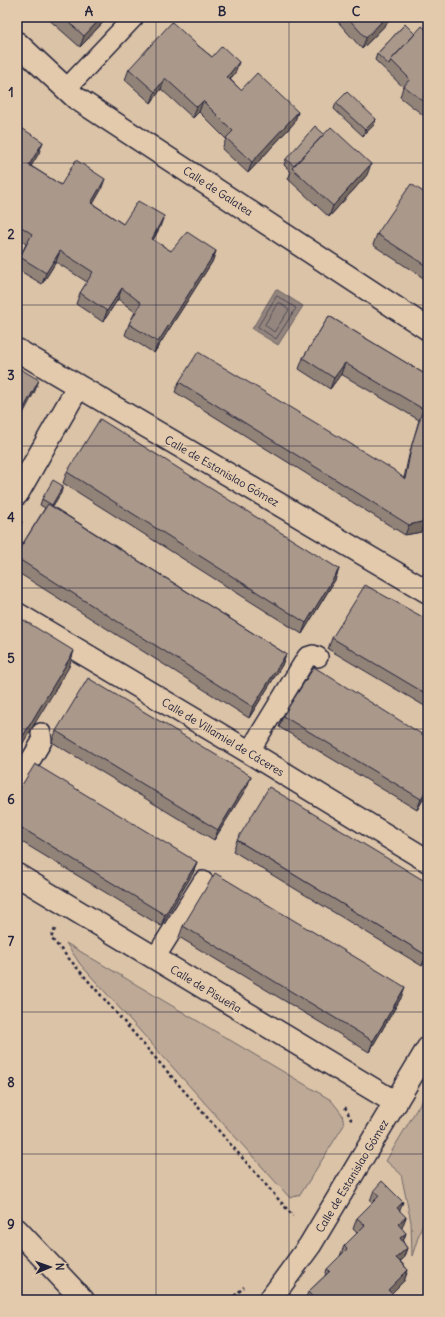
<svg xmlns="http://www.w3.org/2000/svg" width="445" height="1317" viewBox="0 0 445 1317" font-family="Delius,sans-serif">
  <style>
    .green { fill: #bda996; stroke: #706668 }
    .water { fill: #94867e; stroke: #665e63 }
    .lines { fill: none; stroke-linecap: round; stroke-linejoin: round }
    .shore { stroke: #504a56; stroke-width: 1 }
    .service-casing { stroke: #22223b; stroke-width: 22 }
    .minor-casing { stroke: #22223b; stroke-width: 25 }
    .path { stroke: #22223b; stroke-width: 2.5; stroke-dasharray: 3 3; stroke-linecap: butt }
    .service { stroke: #e3caac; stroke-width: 19 }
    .minor { stroke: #e3caac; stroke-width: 22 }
    .wall { fill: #928378; stroke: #22223b }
    .shaded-wall { fill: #776a61; stroke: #22223b }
    .building { fill: #aa988b; stroke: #22223b }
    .grid { fill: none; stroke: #22223b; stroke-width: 1; stroke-opacity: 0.55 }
    .labels { text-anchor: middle; stroke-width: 3.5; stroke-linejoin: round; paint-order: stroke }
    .street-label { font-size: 11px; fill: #22223b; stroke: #e3caac }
    .neatline { fill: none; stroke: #22223b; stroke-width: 1.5 }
    .grid-label { font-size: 13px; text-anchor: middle; font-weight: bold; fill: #22223b }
  </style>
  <rect width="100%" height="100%" fill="#dbc3a7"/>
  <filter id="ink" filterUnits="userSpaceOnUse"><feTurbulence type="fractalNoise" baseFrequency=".025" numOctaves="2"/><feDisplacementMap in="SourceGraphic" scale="8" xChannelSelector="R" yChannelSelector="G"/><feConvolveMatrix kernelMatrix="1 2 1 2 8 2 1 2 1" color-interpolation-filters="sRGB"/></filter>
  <g filter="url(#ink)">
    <!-- green -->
    <path class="green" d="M66,943L331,1100L342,1114L344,1125L300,1195L290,1198L80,964Z
      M428,1090V1207L412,1256L411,1222L401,1174L386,1161Z"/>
    <!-- water -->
    <path class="water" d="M276,289L303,306L278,345L252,329Z"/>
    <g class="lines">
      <!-- shore -->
      <path class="shore" d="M277,296L296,308L276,339L258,327Z
        M278,303H281L289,310L274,332L265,325Z"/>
      <!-- service casing -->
      <g class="service-casing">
        <path id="service" d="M66,89L134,17
          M249,752L307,657L313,655L318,657
          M17,783L42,741L41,733
          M155,958L203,881"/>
      </g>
      <!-- minor casing -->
      <g class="minor-casing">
        <path id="minor" d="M17,43L76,98L428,329
          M17,350L428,592
          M17,494L78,387
          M17,614L249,752L428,861
          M17,875L396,1103
          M17,1230L83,1300
          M270,1300L310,1245L428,1048"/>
      </g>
      <!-- path -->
      <path class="path" d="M17,529L22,521
        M55,929L51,938L293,1216
        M345,1107L351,1119L349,1122
        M230,1300L244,1287"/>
      <!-- service -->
      <use href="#service" class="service"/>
      <!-- minor -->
      <use href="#minor" class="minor"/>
    </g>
    <!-- wall -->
    <path class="wall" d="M46,17H108L80,47Z
      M332,17H393L362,49L339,23Z
      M405,24L428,109L423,115L400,97L403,87L375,60L377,54Z
      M196,44L212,57L235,73L230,79L241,90L298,112L294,123L248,173L222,149L226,139L199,112L193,118L161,89L151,103L125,80L129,69Z
      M336,103L376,119L374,125L363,136L334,109Z
      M17,125L39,153L31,166L61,185L101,190L93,204L123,224L160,227L153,240L171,251H216L212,262L154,353L125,335L129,324L135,312L118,299L103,322L76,304L80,293L87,282L56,262L42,284L17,269V265L20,257L26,244L17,238Z
      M286,159L367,175L329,217L288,179L291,172L284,165Z
      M428,195V281L373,245L377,234Z
      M329,316L428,376L425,521L421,532L405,535L175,392L179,382L404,478L409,455L419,420L341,374L330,389L299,369L303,358Z
      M67,472L339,569L335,580L302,634L63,483Z
      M61,493L52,506L286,654L282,665L249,718L17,572V553L45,508L40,505L42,499Z
      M428,620V708L328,649L332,638Z
      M283,716L428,738V791L417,810L279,727Z
      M56,731L251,776L247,787L214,840L52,742Z
      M17,793L197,862L193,873L161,926L17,839Z
      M237,840L428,956L422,966L233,851Z
      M183,926L401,998L369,1052L179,937Z
      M374,1190L400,1211L406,1217L401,1228L406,1233L403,1242L407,1248L403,1259L400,1261L408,1270L404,1281L391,1293L393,1295L391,1300H305L308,1292L325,1276L327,1269L340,1256L344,1246L357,1233L353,1229L357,1218L372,1203L370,1201Z"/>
    <!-- shaded-wall -->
    <path class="shaded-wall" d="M102,17H108L80,47L84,36Z
      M386,17H393L362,49L366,38Z
      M239,62L235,73L223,88L227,77Z
      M165,78L161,89L151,103L155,92Z
      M203,101L199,112L193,118L197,107Z
      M428,102V109L423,115L427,104Z
      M298,112L294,123L248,173L252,162Z
      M376,119L374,125L363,136L365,130Z
      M43,142L39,153L25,176L29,165Z
      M371,164L367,175L329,217L333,206Z
      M105,179L101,190L87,214L91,203Z
      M164,216L160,227L148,250L152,239Z
      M60,251L56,262L42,284L46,273Z
      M216,251L212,262L154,353L158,342Z
      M122,288L118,299L103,322L107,311Z
      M345,363L341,374L330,389L334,378Z
      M39,380L35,391L17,425V421Z
      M63,486L61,493L50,511L52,505Z
      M425,521L421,532L405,535L409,525Z
      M339,569L335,580L302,634L306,623Z
      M74,651L69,667L17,753V746Z
      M286,654L282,665L249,718L253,707Z
      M251,776L247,787L214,840L218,830Z
      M428,787V791L417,810L421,799Z
      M197,862L193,873L161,926L165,915Z
      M428,952V956L422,966L426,955Z
      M405,987L401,998L369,1052L373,1041Z
      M403,1202L399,1213L397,1208Z
      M406,1217L402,1228L394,1235L398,1224Z
      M406,1233L402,1244L400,1238Z
      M407,1248L403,1259L392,1269L396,1258Z
      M408,1270L404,1281L385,1300L388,1290Z
      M393,1295L391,1300H388Z"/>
    <!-- building -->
    <path class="building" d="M63,17H102L84,36Z
      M347,17H386L366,38Z
      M172,22L196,44L212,57L222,46L239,62L227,77L241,90L257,73L298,112L252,162L226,138L233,131L203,101L197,107L165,78L155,92L129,69Z
      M405,24L415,34L391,60L389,65L377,54Z
      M422,26L428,31V102L427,104L404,86L410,79L391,60Z
      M347,92L376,119L365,130L336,103Z
      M17,125L43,142L29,165L61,185L76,160L105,179L91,203L123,224L138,201L164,216L152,239L171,251L187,232L216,251L158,342L129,324L141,303L122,288L107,311L80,293L93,272L60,251L46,273L20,257L32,234L17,224Z
      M315,126L324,134L294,166L286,159Z
      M331,127L371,164L333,206L292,168Z
      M411,184L428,195V267L377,234Z
      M329,316L428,376V510L425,521L409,525L179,382L198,352L394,470L405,479L412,444L423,409L345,363L334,378L303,358Z
      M17,367L39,380L17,421Z
      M100,419L339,569L306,623L67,472Z
      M53,480L63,486L52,505L42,499Z
      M48,504L286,654L253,707L17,558V553Z
      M365,585L428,620V695L332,638Z
      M17,616L74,651L17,746Z
      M314,667L428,738V787L421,799L283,716Z
      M88,678L251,776L218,830L56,731Z
      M35,764L197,862L165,915L17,825V793Z
      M269,787L428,883V952L426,955L237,840Z
      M215,873L405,987L373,1041L183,926Z
      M382,1181L403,1202L397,1208L406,1217L398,1224L406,1233L400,1238L407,1248L396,1258L408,1270L388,1290L393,1295L388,1300H313L314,1298L308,1292L330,1271L327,1269L347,1249L344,1246L365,1225L357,1218L379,1196L374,1190Z"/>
  </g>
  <!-- grid -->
  <path class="grid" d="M156,17V1300M289,17V1300M17,163H428M17,305H428M17,446H428M17,588H428M17,729H428M17,871H428M17,1012H428M17,1154H428"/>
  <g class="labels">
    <!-- street labels -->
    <g class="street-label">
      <text transform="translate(218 191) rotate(33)" y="4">Calle de Galatea</text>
      <text transform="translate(222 471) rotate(30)" y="4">Calle de Estanislao Gómez</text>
      <text transform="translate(223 737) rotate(31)" y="4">Calle de Villamiel de Cáceres</text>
      <text transform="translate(206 989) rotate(31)" y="4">Calle de Pisueña</text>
      <text transform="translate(352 1176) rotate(-59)" y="4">Calle de Estanislao Gómez</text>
    </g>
  </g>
  <!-- margin -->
  <rect width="445" height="1317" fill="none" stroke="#e3caac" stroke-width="44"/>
  <!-- north arrow -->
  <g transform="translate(50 1267) rotate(88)" stroke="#e3caac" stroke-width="3" paint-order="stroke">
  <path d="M0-3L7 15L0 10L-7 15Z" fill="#22223b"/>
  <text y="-6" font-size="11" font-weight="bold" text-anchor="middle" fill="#22223b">N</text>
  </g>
  <rect x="22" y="22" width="401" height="1273" class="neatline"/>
  <g class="grid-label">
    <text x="89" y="16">A</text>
    <text x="222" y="16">B</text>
    <text x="356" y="16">C</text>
    <text x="11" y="97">1</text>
    <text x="11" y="239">2</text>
    <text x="11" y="380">3</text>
    <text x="11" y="522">4</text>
    <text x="11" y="663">5</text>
    <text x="11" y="804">6</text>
    <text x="11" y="946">7</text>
    <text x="11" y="1087">8</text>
    <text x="11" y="1229">9</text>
  </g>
</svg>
